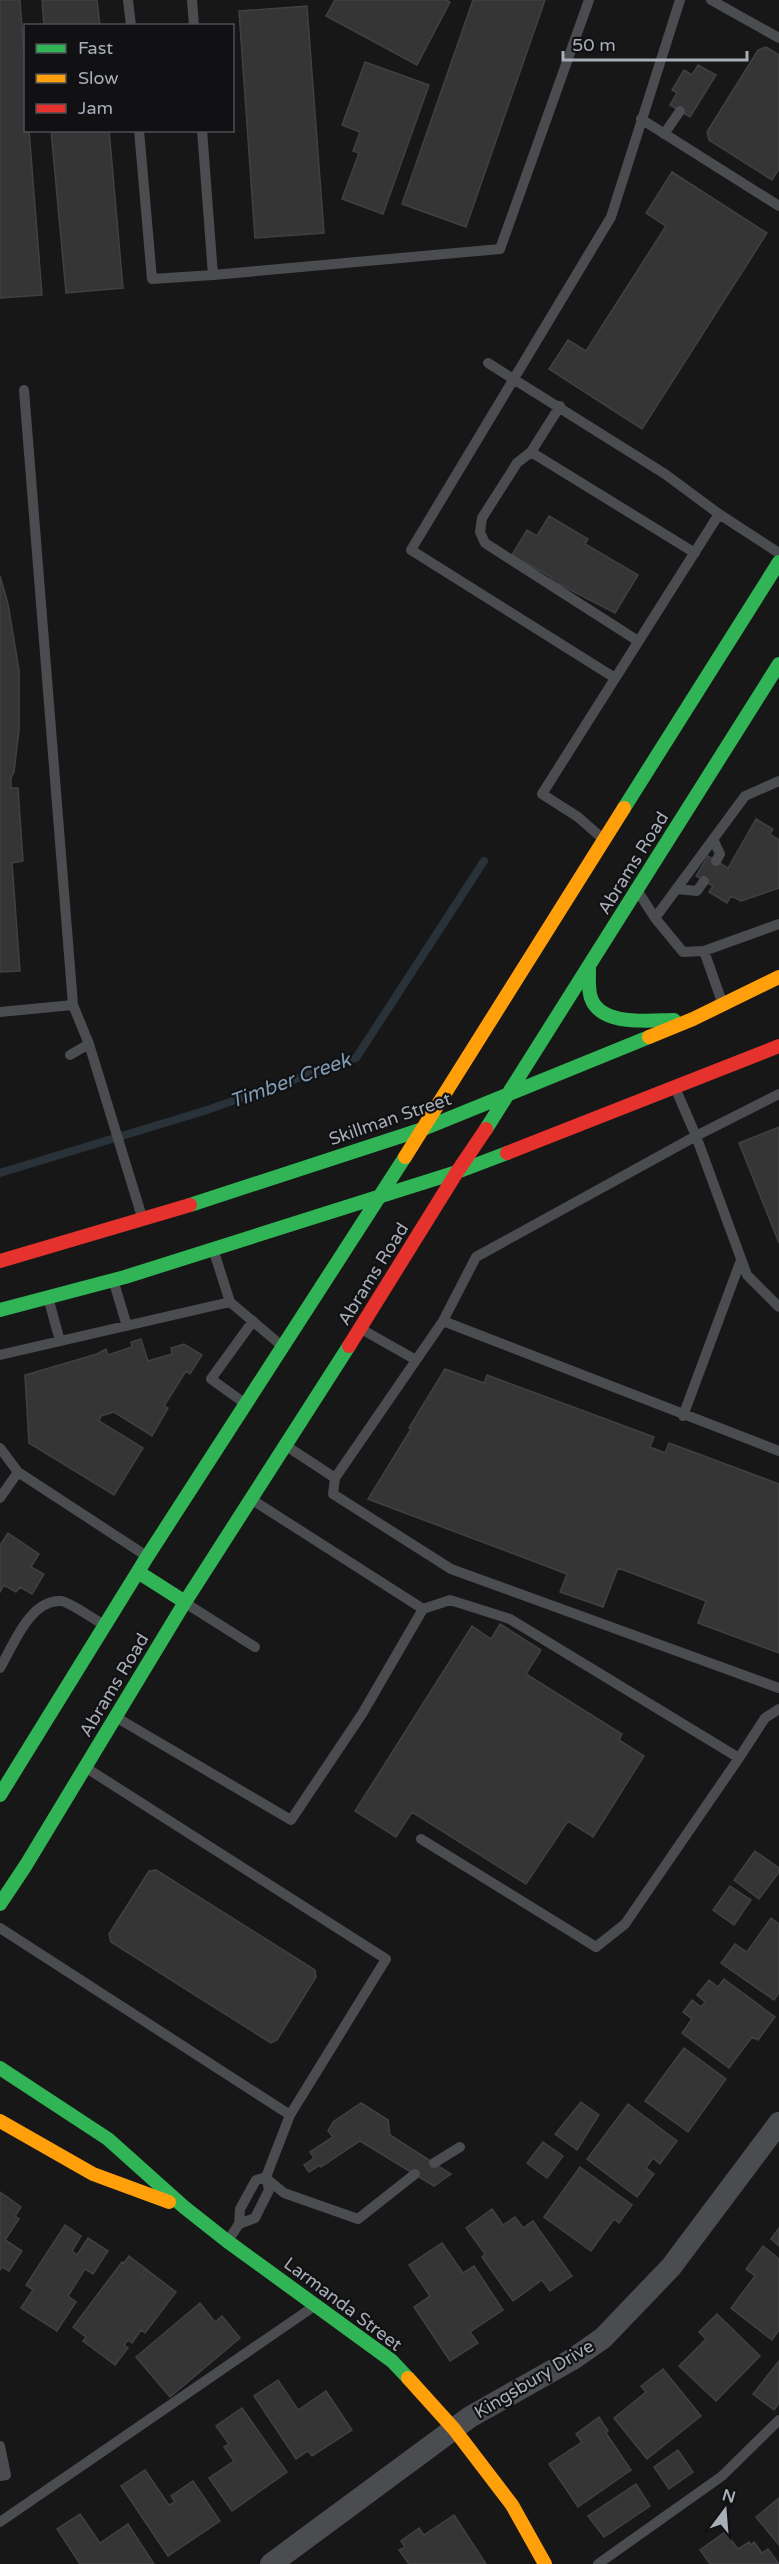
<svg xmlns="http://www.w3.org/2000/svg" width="779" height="2564" viewBox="0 0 779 2564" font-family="'Varela Round',sans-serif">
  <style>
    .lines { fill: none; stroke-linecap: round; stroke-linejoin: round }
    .stream { stroke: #2a3239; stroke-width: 8 }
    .building { fill: #353536; stroke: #3f4043; stroke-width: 1.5 }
    .lane { stroke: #4b4c50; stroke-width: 10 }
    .street { stroke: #4b4c50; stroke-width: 22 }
    .fast { stroke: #30b455; stroke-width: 14 }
    .slow { stroke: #ff9f0a; stroke-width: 14 }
    .jam { stroke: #e5322d; stroke-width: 14 }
    .labels { text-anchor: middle; stroke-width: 4.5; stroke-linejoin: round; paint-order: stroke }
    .street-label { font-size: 18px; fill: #a8adb8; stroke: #111113 }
    .water-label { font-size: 20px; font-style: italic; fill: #7f9bb3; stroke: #111113 }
  </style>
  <rect width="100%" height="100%" fill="#171717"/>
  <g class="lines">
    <!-- stream -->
    <path class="stream" d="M0,1173L204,1111L356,1058L484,861"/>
  </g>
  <!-- building -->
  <path class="building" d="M0,0H20L26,79V130H29L42,295L0,298Z
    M42,0H97L100,26H44Z
    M335,0H446L450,2L417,65L326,16Z
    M473,0H545L466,227L402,204Z
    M307,6L324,233L255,238L239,11Z
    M766,47L779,55V169L772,180L709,140L707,132L758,50Z
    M365,62L429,85L383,214L342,199L359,153L353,151L360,132L342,125Z
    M698,65L716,75L690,117L670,105L677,93L672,90L684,70L692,75Z
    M51,130H109L123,288L66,293Z
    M672,172L767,233L642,429L549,369L568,340L586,351L666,226L646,213Z
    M549,516L588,539L585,544L638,575L615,613L559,584L558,587L548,581L551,577L512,555L527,530L537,536Z
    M0,576L8,604L19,670V730L14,772L11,778V788H18L23,861L12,863L20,971L0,972Z
    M756,819L773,829L770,834L779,840V888L741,901L731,896L727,903L709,892L713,886L696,876L708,856L728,868Z
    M779,1127V1243L739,1143Z
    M141,1339L148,1361L172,1354L171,1348L184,1344L202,1355L190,1374L186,1371L164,1406L168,1408L152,1436L114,1412L101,1416L99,1421L143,1448L114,1495L29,1443L25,1375L97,1354L106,1349L108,1355L132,1347L131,1342Z
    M445,1369L484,1383L487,1375L654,1437L650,1447L665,1453L669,1443L779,1484V1653L698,1623L706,1601L618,1568L603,1607L560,1592L567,1574L368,1499L411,1429L409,1428Z
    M8,1533L39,1554L31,1567L44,1574L32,1594L20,1587L16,1592L4,1585L0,1592V1545Z
    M500,1624L541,1650L526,1674L622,1734L619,1740L644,1756L593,1837L568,1821L526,1884L412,1812L396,1837L355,1811L472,1626L491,1639Z
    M755,1851L779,1868V1872L759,1899L734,1880Z
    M156,1870L315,1970L316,1977L277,2040L271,2043L111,1942L109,1934L149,1871Z
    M730,1886L751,1900L734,1925L713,1910Z
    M771,1918L779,1924V1993L774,2000L721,1963L735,1944L747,1952Z
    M724,1979L775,2017L758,2040L752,2037L729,2068L682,2033L692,2019L683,2012L692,2000L701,2007L705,2002L697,1995L709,1980L718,1987Z
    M684,2048L726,2079L688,2132L645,2101Z
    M581,2102L599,2115L577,2150L555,2134Z
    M361,2103L388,2120L390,2135L451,2174L434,2186L360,2141L321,2167L320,2165L309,2172L304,2165L314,2158L310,2152L333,2137L328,2131L333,2122Z
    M628,2104L677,2141L660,2164L653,2158L646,2168L654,2174L637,2197L587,2159Z
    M543,2142L563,2156L547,2178L527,2163Z
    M580,2167L632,2205L619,2223L614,2219L591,2251L544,2217Z
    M0,2192L21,2207L15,2216L19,2219L5,2240L22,2251L9,2271L2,2267L0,2270Z
    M492,2209L503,2225L515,2217L523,2228L533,2221L572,2276L550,2291L542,2280L513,2301L482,2257L485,2254L466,2228Z
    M65,2225L81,2236L72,2251L77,2255L88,2238L108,2251L93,2274L85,2269L68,2296L76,2302L57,2331L21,2308L33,2290L26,2285Z
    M779,2228V2246L771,2239Z
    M442,2243L463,2273L474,2266L503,2310L470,2332L478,2343L450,2361L414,2307L430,2296L409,2265Z
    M763,2246L779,2259V2330L772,2340L731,2308L755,2276L746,2269Z
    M129,2256L146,2269L142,2274L144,2276L147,2270L176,2292L145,2333L141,2330L132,2343L128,2340L124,2345L128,2348L115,2365L83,2341L86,2337L73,2327L122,2262L124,2263Z
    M200,2303L215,2322L222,2316L240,2338L170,2397L136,2357Z
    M717,2314L760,2356L716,2401L679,2366L706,2339L699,2332Z
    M779,2361V2403L774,2410L753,2394Z
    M663,2369L701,2416L647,2459L614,2418L646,2392L641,2386Z
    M278,2380L298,2410L326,2391L352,2430L312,2456L308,2451L296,2459L254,2396Z
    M242,2408L287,2472L232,2511L209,2478L234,2461L224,2447L229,2444L216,2426Z
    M599,2417L608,2431L606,2433L631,2470L578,2507L549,2464L582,2442L576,2434Z
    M678,2450L693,2472L669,2489L654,2467Z
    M145,2470L169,2505L175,2502L171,2496L193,2481L220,2521L168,2556L121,2486Z
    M636,2484L650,2506L604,2537L588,2516Z
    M779,2498V2545L756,2517Z
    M80,2514L100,2543L128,2524L154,2564H80L57,2529Z
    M454,2515L486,2564H409L399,2550L405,2547L401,2541L419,2528L424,2535Z
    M725,2532L738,2549L749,2542L751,2545L754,2542L762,2553L768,2549L779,2564H710L700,2550Z"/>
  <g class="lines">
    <!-- lane -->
    <path class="lane" d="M128,0L131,26
      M192,0L194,26
      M711,0L779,38
      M641,119L779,206
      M139,130L152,279L213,275
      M202,130L213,275L500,249L589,0
      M664,134L680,111
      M488,363L665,474L719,514L779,553
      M24,390L73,1005L89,1044L142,1217
      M560,406L531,452L695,553
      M531,452L517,463L482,518L480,532L485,543L638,641
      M615,678L411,550L611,217L680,0
      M603,839L578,817L542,794L719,514
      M713,839L720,854L716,861
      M676,889L697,891L704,881
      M639,893L655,918L683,952L704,951L779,924
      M655,918L745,796L779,781
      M704,951L722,1002
      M0,1012L73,1005
      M70,1055L89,1044
      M676,1090L696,1136L747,1275L779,1307
      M779,1094L696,1136L476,1257L443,1321L779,1451
      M114,1283L127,1326
      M49,1301L60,1341
      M230,1302L282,1346
      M443,1321L335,1478L333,1494L451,1569L779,1688
      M363,1330L416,1360
      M0,1355L230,1302L214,1252
      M243,1402L211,1379L253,1321
      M683,1416L741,1260
      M288,1447L335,1478
      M0,1448L18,1472
      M0,1498L18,1472L145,1555
      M254,1501L423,1609
      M187,1604L255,1647
      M0,1668C13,1646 30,1599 61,1601C70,1602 93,1619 103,1624
      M119,1719L291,1820L362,1714L423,1609L450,1600L510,1619L739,1758L765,1718L779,1709
      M88,1769L386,1959L290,2115L266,2177L269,2190L255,2218L239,2224L229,2239
      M421,1839L596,1947L625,1924L739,1758
      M0,1928L290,2115
      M434,2163L460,2147
      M266,2178L284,2193L358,2219L415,2174
      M239,2224L240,2209L256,2180L266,2177
      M0,2446L6,2475L0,2476
      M0,2522L313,2307
      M598,2564L722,2476L779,2420"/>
    <!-- street -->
    <path class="street" d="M271,2564L470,2417L573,2359L603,2338L671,2267L779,2123"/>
    <!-- fast -->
    <path class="fast" d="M624,808L779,562
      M589,969C589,978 588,989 591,998C601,1027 650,1020 674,1020
      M486,1129L779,664
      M190,1205L423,1129L649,1037
      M0,1310L125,1277L457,1172L507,1153
      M138,1572L185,1602
      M0,1795L147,1557L405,1157
      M0,1904L26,1865L185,1602L349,1346
      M0,2068L108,2139L184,2207L227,2241L392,2361L408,2378"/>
    <!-- slow -->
    <path class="slow" d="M649,1037L693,1019L779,977
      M405,1157L624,808
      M0,2121L93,2174L169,2202
      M408,2378L454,2429L512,2505L545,2564"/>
    <!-- jam -->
    <path class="jam" d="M507,1153L779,1046
      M0,1261L190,1205
      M349,1346L457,1172L486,1129"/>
  </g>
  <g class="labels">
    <!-- street labels -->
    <g class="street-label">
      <text transform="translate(633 863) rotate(-58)" y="6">Abrams Road</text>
      <text transform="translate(390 1119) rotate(-19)" y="6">Skillman Street</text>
      <text transform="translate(373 1274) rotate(-58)" y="6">Abrams Road</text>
      <text transform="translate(114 1685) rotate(-59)" y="6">Abrams Road</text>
      <text transform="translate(343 2304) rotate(37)" y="6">Larmanda Street</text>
      <text transform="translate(534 2379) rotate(-31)" y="6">Kingsbury Drive</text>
    </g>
    <!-- water labels -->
    <g class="water-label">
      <text transform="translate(290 1080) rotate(-20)" y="7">Timber Creek</text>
    </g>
  </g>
  <!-- legend -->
  <rect x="24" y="24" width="210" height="108" fill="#111113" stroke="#4d4f55" stroke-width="1.5"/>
  <rect x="36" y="44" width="30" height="9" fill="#30b455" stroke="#4d4f55" stroke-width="1.5"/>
  <text x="78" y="54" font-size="18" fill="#a8adb8">Fast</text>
  <rect x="36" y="74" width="30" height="9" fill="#ff9f0a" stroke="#4d4f55" stroke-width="1.5"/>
  <text x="78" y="84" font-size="18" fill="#a8adb8">Slow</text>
  <rect x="36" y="104" width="30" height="9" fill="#e5322d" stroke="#4d4f55" stroke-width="1.5"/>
  <text x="78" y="114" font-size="18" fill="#a8adb8">Jam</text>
  <!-- north arrow -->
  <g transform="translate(725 2510) rotate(16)" stroke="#111113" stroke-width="4.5" paint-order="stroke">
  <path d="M0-4.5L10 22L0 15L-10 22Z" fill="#a8adb8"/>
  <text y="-9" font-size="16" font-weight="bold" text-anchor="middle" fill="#a8adb8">N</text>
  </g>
  <!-- scale -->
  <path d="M563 51v9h184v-9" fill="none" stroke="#a8adb8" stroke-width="3"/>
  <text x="572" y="51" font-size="18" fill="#a8adb8" stroke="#111113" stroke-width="4.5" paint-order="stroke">50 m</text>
</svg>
